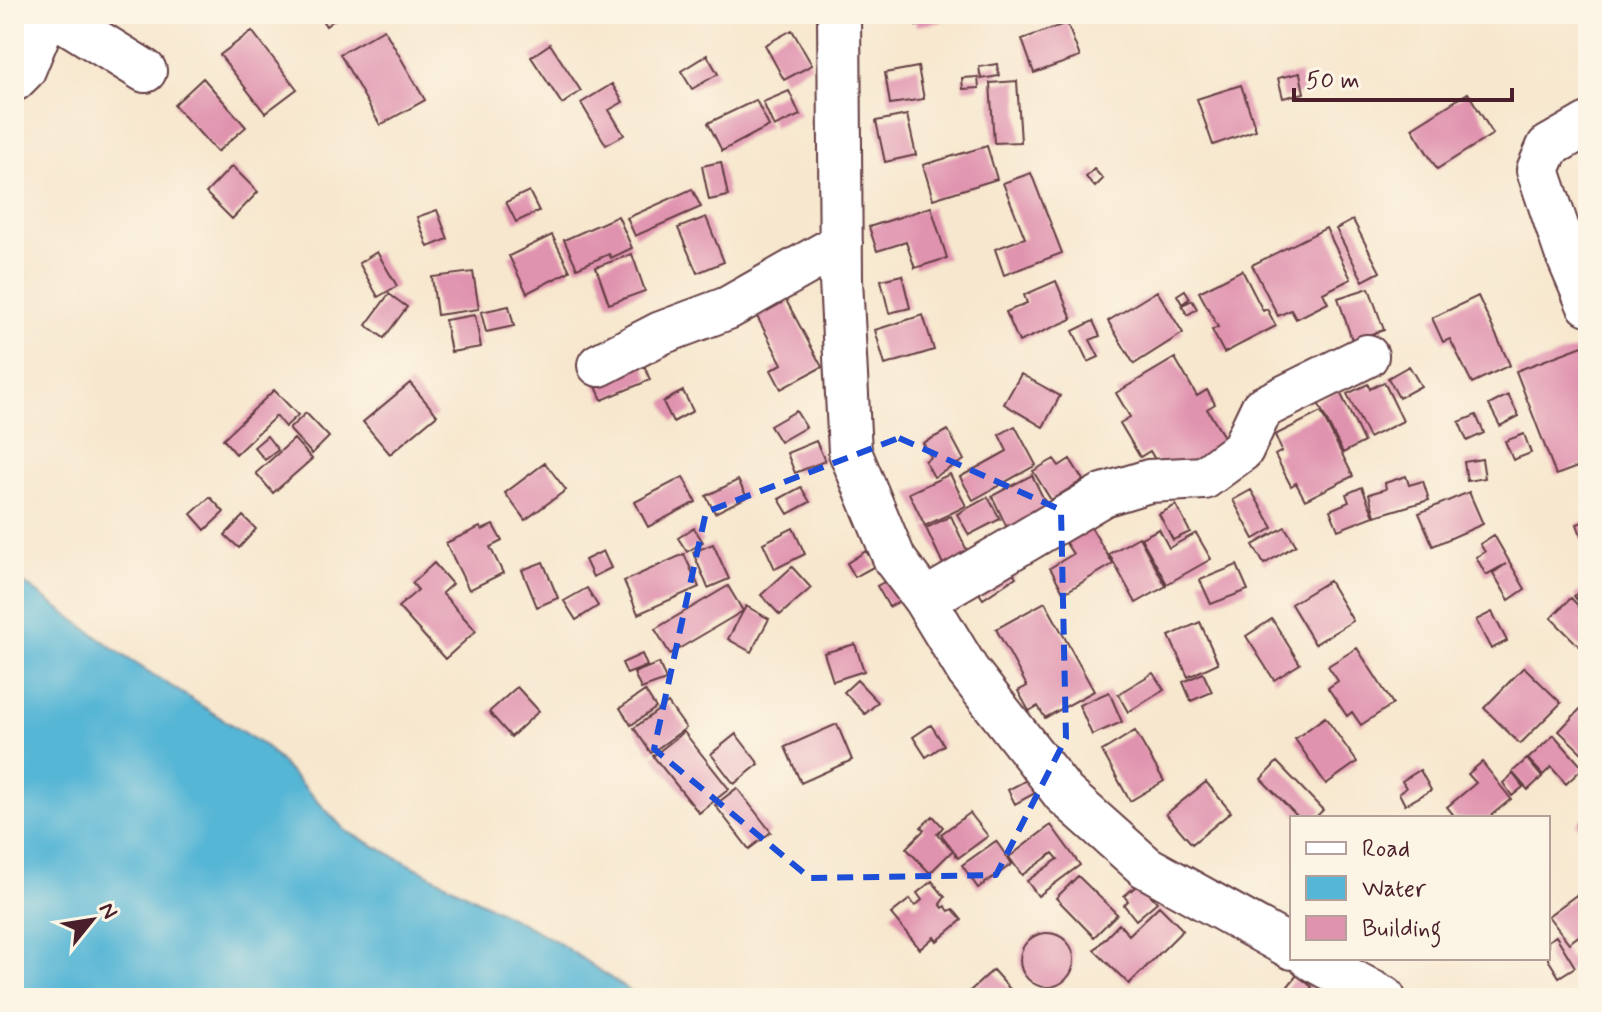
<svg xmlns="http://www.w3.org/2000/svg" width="1602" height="1012" viewBox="0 0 1602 1012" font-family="Mynerve,sans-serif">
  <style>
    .water { fill: #56b6d5; stroke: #506a80; stroke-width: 2 }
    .building { fill: #e093af }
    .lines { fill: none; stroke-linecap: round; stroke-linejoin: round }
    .minor-casing { stroke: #643d43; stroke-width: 46 }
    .minor { stroke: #fff; stroke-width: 42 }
    .marked { fill: none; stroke: #1d4ed8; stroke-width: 6; stroke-dasharray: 16 10; stroke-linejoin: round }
  </style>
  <rect width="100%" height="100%" fill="#fcf5e5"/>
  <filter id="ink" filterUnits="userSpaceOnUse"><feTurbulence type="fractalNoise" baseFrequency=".0125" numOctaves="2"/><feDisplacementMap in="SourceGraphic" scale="16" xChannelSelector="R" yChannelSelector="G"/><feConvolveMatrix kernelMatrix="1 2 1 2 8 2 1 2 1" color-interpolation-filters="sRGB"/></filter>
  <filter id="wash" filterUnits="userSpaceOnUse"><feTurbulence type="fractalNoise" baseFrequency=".006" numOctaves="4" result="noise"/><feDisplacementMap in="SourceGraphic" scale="32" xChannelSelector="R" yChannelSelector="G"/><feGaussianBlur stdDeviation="1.8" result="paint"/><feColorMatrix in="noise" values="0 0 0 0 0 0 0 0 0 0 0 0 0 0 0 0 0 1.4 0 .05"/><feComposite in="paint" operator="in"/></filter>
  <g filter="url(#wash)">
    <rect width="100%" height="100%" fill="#f7e7ce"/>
    <!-- water -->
    <path class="water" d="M14,576L124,656L266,747L346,831L556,941L640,998H14Z"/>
    <g id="blocks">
      <!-- building -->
      <path class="building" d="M318,14H335L338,17L326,26Z
        M915,14H941L942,22L916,26Z
        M1067,23L1080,57L1034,73L1022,39Z
        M384,29L425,100L380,125L340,54Z
        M792,30L812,65L784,80L765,45Z
        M252,31L297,89L265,113L220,55Z
        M550,44L581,91L562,104L531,57Z
        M707,55L718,74L692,89L681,71Z
        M997,64L999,76L981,79L979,67Z
        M918,67L924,99L890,104L885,73Z
        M1300,73L1304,93L1283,98L1278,78Z
        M978,77L979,88L963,89L962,78Z
        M203,78L246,127L217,152L174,105Z
        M1017,81L1021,142L994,143L990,83Z
        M612,84L623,102L609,110L624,135L606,145L581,103Z
        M1241,85L1256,130L1213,145L1197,99Z
        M789,91L800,115L774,127L763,102Z
        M1468,93L1493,134L1437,169L1412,128Z
        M756,100L769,126L722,151L708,123Z
        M907,115L916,155L885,162L876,121Z
        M987,146L997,179L933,199L923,165Z
        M721,162L728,196L709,200L702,166Z
        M232,166L258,192L232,219L206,193Z
        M1094,169L1103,179L1095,187L1086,177Z
        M1031,173L1062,253L1004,275L995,249L1025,238L1003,183Z
        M692,189L701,207L635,236L627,218Z
        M529,191L539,211L516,222L506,202Z
        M931,207L947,258L915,268L906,242L877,251L869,227Z
        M437,210L448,239L428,247L417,217Z
        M618,216L632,248L611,258L609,254L577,268L564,240Z
        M706,217L724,262L697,273L678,228Z
        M1353,220L1380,272L1363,281L1336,229Z
        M1326,228L1351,279L1323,293L1328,303L1296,319L1291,310L1278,316L1252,265Z
        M552,235L570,271L527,293L509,256Z
        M377,252L397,286L378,297L359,263Z
        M632,254L645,291L609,304L596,267Z
        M1242,270L1263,311L1267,309L1276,326L1224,353L1212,330L1218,327L1199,292Z
        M473,272L479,309L437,315L432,277Z
        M902,275L910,308L889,313L881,280Z
        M1056,281L1072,319L1019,342L1006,312L1027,303L1024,295Z
        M1369,288L1384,330L1352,340L1338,298Z
        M780,289L822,367L781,389L771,370L782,364L751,305Z
        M1185,290L1190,298L1182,304L1177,295Z
        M1157,291L1183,333L1134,364L1108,321Z
        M389,294L407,307L384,338L366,325Z
        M1478,296L1510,365L1472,383L1450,339L1443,342L1432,318Z
        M1192,300L1197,309L1187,315L1182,305Z
        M509,306L514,326L486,332L481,312Z
        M475,315L481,347L451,352L445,320Z
        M923,315L934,350L885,365L875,330Z
        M1093,321L1100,336L1090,340L1099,357L1088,362L1073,331Z
        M1588,344V463L1556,475L1516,371Z
        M638,350L650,380L602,400L589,371Z
        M1175,358L1197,396L1207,390L1215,404L1207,409L1224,437L1219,440L1225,449L1163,473L1150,451L1140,457L1120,423L1130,417L1116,393Z
        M1409,366L1421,386L1399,398L1388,378Z
        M1021,374L1060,396L1043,427L1004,404Z
        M1384,382L1403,421L1369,438L1347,394L1368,384L1370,389Z
        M410,383L437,415L390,454L363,422Z
        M274,390L298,415L285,427L276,416L236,454L223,439Z
        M1339,390L1364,442L1343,453L1317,401Z
        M683,391L693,411L673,422L663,402Z
        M1508,395L1519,416L1500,426L1489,405Z
        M796,411L806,427L780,442L770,426Z
        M1321,412L1353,476L1305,500L1296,483L1291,486L1275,455L1282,451L1275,435Z
        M306,413L329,437L312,454L289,429Z
        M1476,415L1484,433L1467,441L1459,422Z
        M1015,426L1036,465L973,500L960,477L1007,451L999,435Z
        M948,430L964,460L934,477L925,461L931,457L923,443Z
        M1524,434L1531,453L1513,460L1505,441Z
        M267,436L278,450L265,460L254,447Z
        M294,439L312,459L273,493L256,473Z
        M816,441L825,461L795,473L787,453Z
        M1054,459L1059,466L1070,459L1083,480L1051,500L1033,471Z
        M1482,459L1485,478L1467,481L1464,462Z
        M545,463L566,490L525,520L505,493Z
        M950,474L966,506L925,526L909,493Z
        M1032,475L1049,510L1008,530L992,496Z
        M1406,476L1409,485L1423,481L1429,500L1375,516L1369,494L1386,489L1385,483Z
        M683,477L696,502L648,527L635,502Z
        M738,480L747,497L715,513L706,496Z
        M801,487L810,502L788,514L779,499Z
        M1362,487L1374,516L1338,530L1330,510L1349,502L1346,494Z
        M1251,490L1273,528L1254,539L1233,500Z
        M1469,492L1483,524L1433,546L1419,513Z
        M210,497L224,512L205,530L191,514Z
        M988,497L1000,519L969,535L957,514Z
        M1176,505L1190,532L1173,540L1159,514Z
        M243,516L256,529L239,548L225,535Z
        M951,516L974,566L949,577L926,528Z
        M1086,519L1113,564L1064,593L1050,568L1073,554L1060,534Z
        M1588,520V555L1577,524Z
        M493,525L502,541L490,547L503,573L469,590L446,543L480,527L482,530Z
        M1285,527L1296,545L1264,564L1253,545Z
        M694,528L703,542L687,552L678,538Z
        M793,528L805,554L775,569L763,543Z
        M1159,529L1169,548L1196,533L1211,559L1167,584L1141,538Z
        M1494,535L1525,589L1509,600L1493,573L1506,564L1486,575L1476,557L1485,552L1480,544Z
        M1139,537L1166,586L1136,603L1109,554Z
        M713,544L729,579L708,588L693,552Z
        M603,551L611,568L593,577L585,560Z
        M866,551L875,566L855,577L847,563Z
        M684,554L699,587L638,614L624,581Z
        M1004,559L1016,577L983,599L971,581Z
        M543,562L558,598L537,607L522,570Z
        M434,563L452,584L442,593L476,631L445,659L398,607L418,590L412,583Z
        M1237,565L1248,590L1211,604L1200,580Z
        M792,567L811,588L780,615L761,595Z
        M895,576L907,597L889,607L877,586Z
        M1329,581L1353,621L1315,644L1291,604Z
        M1588,584V613L1574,596Z
        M728,586L743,611L670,654L655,629Z
        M587,588L598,606L576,620L564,601Z
        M1571,598L1588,616V646L1583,650L1551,618Z
        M1045,602L1094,691L1045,718L1038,706L1029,711L1018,691L1027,686L996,629Z
        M746,606L769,619L751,652L728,639Z
        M1492,612L1507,641L1491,649L1476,620Z
        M1272,619L1300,664L1274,680L1246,636Z
        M1200,622L1218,663L1188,677L1169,636Z
        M855,644L864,671L833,681L824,653Z
        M1357,648L1393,704L1361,725L1352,712L1347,716L1328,688L1338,681L1328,666Z
        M642,654L647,666L627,674L622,663Z
        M659,663L666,680L641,689L634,673Z
        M1524,667L1561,703L1520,744L1484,708Z
        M1153,673L1164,690L1128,712L1118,694Z
        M1203,673L1212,692L1191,701L1183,682Z
        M857,680L878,702L865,714L844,692Z
        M517,687L539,711L511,737L489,712Z
        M645,691L656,708L631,725L620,708Z
        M1109,692L1122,722L1092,735L1079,705Z
        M668,703L686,728L651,753L634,728Z
        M1585,704L1588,707V759L1559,731Z
        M1325,717L1357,762L1326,784L1295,739Z
        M837,724L852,760L801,783L785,747Z
        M931,725L944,745L926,757L913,737Z
        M1135,731L1164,781L1130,801L1102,751Z
        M684,732L729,789L699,813L653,756Z
        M736,734L759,764L734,784L711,754Z
        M1554,735L1583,768L1566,784L1551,767L1543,775L1528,759Z
        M1527,759L1542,777L1528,790L1512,772Z
        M1277,762L1323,810L1315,818H1299L1261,779Z
        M1482,762L1511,799L1488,818H1456L1447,807L1476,783L1468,774Z
        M1420,770L1431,790L1405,805L1399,793L1406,788L1402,781Z
        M1513,774L1523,787L1512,796L1503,783Z
        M1030,778L1037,792L1015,804L1008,790Z
        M1206,782L1231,812L1192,844L1166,814Z
        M737,788L771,832L749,849L715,805Z
        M970,813L988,836L958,858L953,850L930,873L906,848L924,830L921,827L933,816L943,827L937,834L953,850L941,834Z
        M1588,813V837L1576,824Z
        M1051,825L1080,865L1038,896L1027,881L1058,859L1053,853L1022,875L1009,857Z
        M996,841L1012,864L978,888L962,865Z
        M1078,876L1117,914L1094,937L1056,898Z
        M932,881L945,897L940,904L943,908L945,906L949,911L953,909L962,920L937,941L934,937L920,949L891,914L910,899L915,906L922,900L917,893Z
        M1140,883L1157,902L1136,920L1124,905L1128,901L1124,896Z
        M1586,888L1588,929L1569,943L1548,916Z
        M1159,906L1183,930L1129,984L1094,950L1119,924L1129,935Z
        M1020 960a27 27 0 1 1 54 0a27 27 0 1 1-54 0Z
        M1556,936L1575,967L1559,977L1548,959V941Z
        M993,970L1018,998H975L970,991Z
        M1297,975L1312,987L1303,998H1283L1280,996Z"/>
    </g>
  </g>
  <g filter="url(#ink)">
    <use href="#blocks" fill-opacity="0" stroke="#643d43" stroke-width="2"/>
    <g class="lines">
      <!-- minor casing -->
      <g class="minor-casing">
        <path id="minor" d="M53,14L145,71
          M839,14L841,280L850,452L895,560L925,600L968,671L1064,794L1146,867L1292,948
          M14,80L24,70L47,14
          M1588,124L1548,147L1538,170L1565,250L1588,304
          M599,365L661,333L728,308L841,244
          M925,600L1103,495L1149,481L1204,478L1242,450L1262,408L1367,356
          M1310,958L1384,998"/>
      </g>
      <!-- minor -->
      <use href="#minor" class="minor"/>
    </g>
  </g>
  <!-- marked area -->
  <path class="marked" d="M899,438L1061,510L1066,738L996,875L810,878L654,749L706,512Z"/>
  <!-- margin -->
  <rect width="1602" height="1012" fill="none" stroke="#fcf5e5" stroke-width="48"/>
  <!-- legend -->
  <rect x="1290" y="816" width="260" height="144" fill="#fcf5e5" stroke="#b59f9b" stroke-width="2"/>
  <rect x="1306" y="842" width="40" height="12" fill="#ffffff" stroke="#b59f9b" stroke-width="2"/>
  <text x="1362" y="856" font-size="24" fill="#4a1f2b">Road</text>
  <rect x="1306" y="876" width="40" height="24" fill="#56b6d5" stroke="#b59f9b" stroke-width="2"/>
  <text x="1362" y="896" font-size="24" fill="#4a1f2b">Water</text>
  <rect x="1306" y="916" width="40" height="24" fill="#e093af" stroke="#b59f9b" stroke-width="2"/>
  <text x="1362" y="936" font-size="24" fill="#4a1f2b">Building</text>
  <!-- north arrow -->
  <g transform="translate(92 920) rotate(60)" stroke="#fcf5e5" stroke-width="6" paint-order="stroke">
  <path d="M0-6L14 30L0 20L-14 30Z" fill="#4a1f2b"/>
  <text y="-12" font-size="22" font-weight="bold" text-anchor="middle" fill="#4a1f2b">N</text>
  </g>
  <!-- scale -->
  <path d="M1294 88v12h218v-12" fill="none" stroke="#4a1f2b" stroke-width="4"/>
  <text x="1306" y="88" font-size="24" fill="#4a1f2b" stroke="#fcf5e5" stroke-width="6" paint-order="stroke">50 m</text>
</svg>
